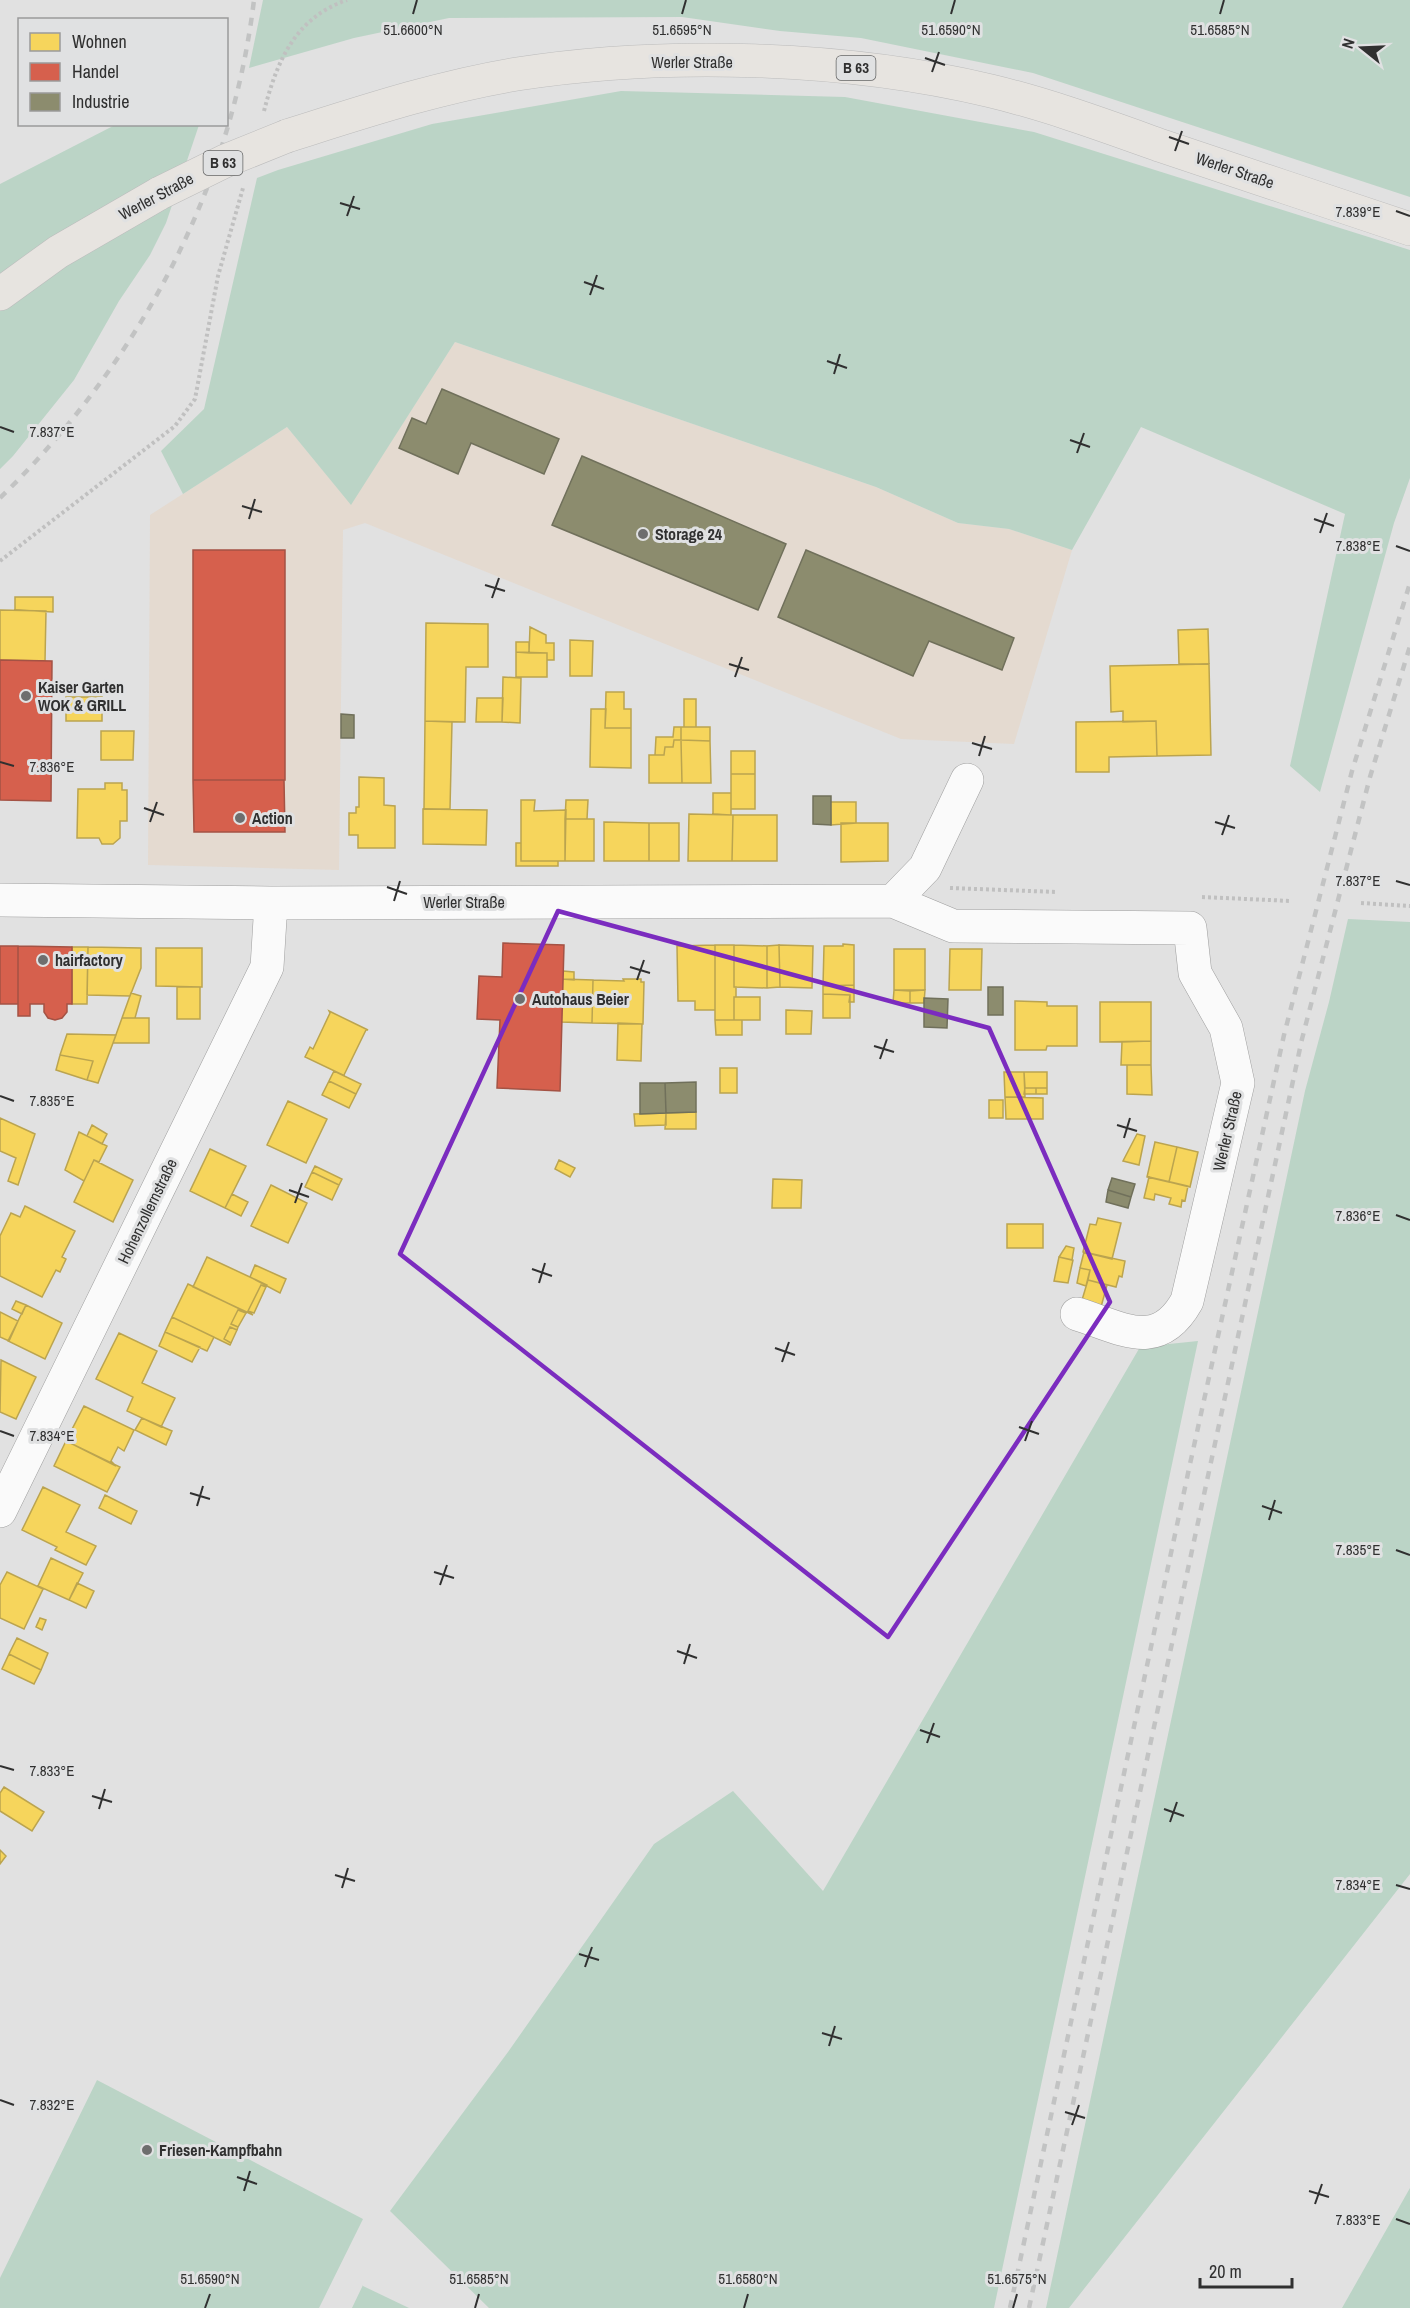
<svg xmlns="http://www.w3.org/2000/svg" width="1410" height="2308" viewBox="0 0 1410 2308" font-family="'Archivo Narrow',sans-serif">
  <style>
    .commercial { fill: #e4dad0 }
    .green { fill: #bbd4c6 }
    .homes { fill: #f6d55c; stroke: #bba44f; stroke-width: 1.5 }
    .shops { fill: #d6604d; stroke: #a45244; stroke-width: 1.5 }
    .industry { fill: #8c8c6e; stroke: #70705b; stroke-width: 1.5 }
    .lines { fill: none; stroke-linecap: round; stroke-linejoin: round }
    .minor-casing { stroke: #9e9e9e; stroke-width: 34 }
    .major-casing { stroke: #bcbcbc; stroke-width: 34 }
    .path { stroke: #c0c0c0; stroke-width: 4; stroke-dasharray: 3 3; stroke-linecap: butt }
    .minor { stroke: #fafafa; stroke-width: 33 }
    .major { stroke: #e7e4e0; stroke-width: 33 }
    .rail { stroke: #c2c3c3; stroke-width: 4.5; stroke-dasharray: 8 8; stroke-linecap: butt }
    .major-bridge-casing { stroke: #bcbcbc; stroke-width: 34; stroke-linecap: butt }
    .major-bridge { stroke: #e7e4e0; stroke-width: 33 }
    .marked { fill: none; stroke: #7b2cbf; stroke-width: 4.5; stroke-linejoin: round }
    .ticks { fill: none; stroke: #303030; stroke-width: 2 }
    .poi-dot { fill: #6e6e6e; stroke: #e0e1e2; stroke-width: 2 }
    .labels { text-anchor: middle; stroke-width: 6; stroke-linejoin: round; paint-order: stroke }
    .shield { fill: #e0e1e2; stroke: #656565; stroke-width: 1.5 }
    .shield-label { font-size: 15px; font-weight: bold; fill: #303030 }
    .street-label { font-size: 16px; fill: #303030; stroke: #e0e1e2 }
    .poi-label { font-size: 16px; font-weight: bold; fill: #303030; stroke: #e0e1e2; text-anchor: start }
    .ticks-label { font-size: 15px; text-anchor: middle; fill: #303030; stroke: #e0e1e2; stroke-width: 6; stroke-linejoin: round; paint-order: stroke }
  </style>
  <rect width="100%" height="100%" fill="#e1e1e1"/>
  <!-- commercial -->
  <path class="commercial" d="M455,342L876,487L958,523L1009,529L1072,550L1014,744L901,739L365,523L343,530L339,870L148,865L150,515L287,427L351,504Z"/>
  <!-- green -->
  <path class="green" d="M263,0H1410V197L1033,73L861,38L780,31L682,17L449,18L354,38L249,68Z
    M621,91L845,97L1034,132L1410,250V478L1394,523L1320,792L1290,766L1345,514L1141,427L1072,550L1009,529L958,523L876,487L455,342L351,505L287,427L183,494L161,451L204,409L257,178L278,170L432,124Z
    M115,125H199L166,223L150,255L119,301L74,380L13,456L0,469V184Z
    M1348,919L1410,922V1874L1069,2308H1046L1305,1091L1329,1002Z
    M1198,1341L994,2308H489L390,2211L508,2052L654,1844L733,1791L823,1891L1140,1347Z
    M97,2080L363,2219L319,2308H0V2278Z
    M1410,2188V2308H1342Z
    M363,2285V2286L409,2308H352Z"/>
  <!-- homes -->
  <path class="homes" d="M15,597H53V612L15,610Z
    M0,610L46,611L45,661L0,660Z
    M426,623L488,624V667H466L465,722L425,721Z
    M530,627L546,635V643H554V660H547V653H529Z
    M1208,629L1209,664H1179L1178,630Z
    M570,640L593,641L592,676H570Z
    M516,642H529V653L516,652Z
    M516,652L547,653V677H516Z
    M1209,664L1211,755L1157,756L1156,721L1123,722V711L1111,712L1110,666Z
    M503,677L521,678L520,723L502,722Z
    M606,692H624V709H631V728H605Z
    M66,697H102V721H66Z
    M477,698H503L502,722H476Z
    M684,699H696V727H684Z
    M591,709H606L605,728H631V768L590,767Z
    M425,721L452,722L450,809H424Z
    M1156,721L1157,756L1109,757V772H1076V722Z
    M674,727H681V740H674L673,747H665L664,755H655L656,737H673Z
    M681,727H710V741L681,740Z
    M101,731H134L133,760H101Z
    M674,740H681L682,783H649V755H664L665,747H673Z
    M681,740L710,741L711,783H682Z
    M731,751H755V774H731Z
    M731,774H755V809H731Z
    M359,777L384,778V805L395,806V848H358V835H349V813H356V807H359Z
    M105,783H122V790H127V821H120V838L113,844H102L99,838H77L78,789H105Z
    M713,793H731V815L713,814Z
    M521,800H535L534,811L566,810L565,861H521Z
    M566,800H588L587,819H565Z
    M830,802H856V823L831,825Z
    M423,809L487,810L486,845L423,844Z
    M689,814L733,815L732,861H688Z
    M733,815H777V861H732Z
    M565,819H594V861H565Z
    M604,822L649,823V861H604Z
    M649,823H679V861H649Z
    M841,823H888V861L841,862Z
    M516,843H521V861H558V866H516Z
    M843,944L854,945V985L823,986L824,946H843Z
    M715,945H734V987H736V997H734V1020H715Z
    M715,945V1010H695V1001H678L677,946Z
    M734,945L767,946V988L734,987Z
    M779,945L780,987L767,988V946Z
    M779,945L813,946L812,988L780,987Z
    M72,947H88L87,1004H72Z
    M88,947L141,948V968L130,996L87,995Z
    M156,948H202V987L156,986Z
    M894,949H925V990H894Z
    M950,949H982L981,990H949Z
    M563,971L574,972V980L562,979Z
    M562,979L593,980L592,1023L561,1022Z
    M623,979H641V982H644L643,1024L592,1023L593,980L624,981Z
    M854,985V1002H849L850,995L823,994V986Z
    M177,987H200V1019H177Z
    M894,990L910,991V1003H893Z
    M925,990L924,1003H910V991Z
    M131,993L141,996L135,1018H122Z
    M823,994L850,995V1018H823Z
    M734,997H760V1020H734Z
    M1015,1001L1047,1002V1006H1077V1046H1047L1046,1050H1015Z
    M1100,1002H1151V1041L1100,1042Z
    M786,1010L812,1011L811,1034H786Z
    M329,1011L368,1030H366L344,1075L345,1076L305,1057L310,1047L313,1049L330,1013Z
    M122,1018H149V1043H113Z
    M715,1020H742V1035H716Z
    M618,1023L642,1024L641,1061L617,1060Z
    M67,1034L116,1035L98,1083L87,1080L93,1061L60,1055Z
    M1151,1041V1065H1121L1122,1042Z
    M60,1055L93,1061L87,1080L56,1070Z
    M1127,1065H1151L1152,1095L1127,1094Z
    M720,1068H737V1093H720Z
    M334,1071L361,1084L356,1094L329,1081Z
    M1004,1072H1024L1025,1097H1005Z
    M1024,1072H1047V1088H1025Z
    M329,1081L356,1094L349,1108L322,1095Z
    M1025,1088H1036V1094H1024Z
    M1036,1088H1047V1094H1036Z
    M1005,1097L1043,1098V1119H1006Z
    M989,1100H1003V1118H989Z
    M288,1101L327,1119L306,1163L267,1145Z
    M696,1112V1129H665L666,1113Z
    M666,1113V1125L635,1126L634,1114Z
    M0,1118L35,1134L18,1185L8,1181L16,1158L0,1151Z
    M92,1125L107,1134L102,1144L87,1136Z
    M79,1132L107,1146L99,1162L94,1160L84,1181L65,1170Z
    M1137,1134L1145,1136L1139,1165L1123,1161Z
    M1155,1142L1177,1147L1169,1182L1147,1177Z
    M1177,1147L1198,1152L1190,1187L1169,1182Z
    M210,1149L246,1166L225,1208L190,1191Z
    M94,1160L133,1180L113,1222L74,1202Z
    M559,1160L575,1168L570,1177L555,1169Z
    M315,1166L342,1179L339,1185L312,1172Z
    M312,1172L339,1185L332,1200L305,1187Z
    M1149,1177L1188,1186L1185,1201L1182,1200L1181,1207L1169,1204L1171,1198L1155,1194L1154,1200L1144,1198Z
    M773,1179L802,1180L801,1208H772Z
    M271,1185L307,1203L288,1243L251,1226Z
    M232,1194L248,1202L241,1216L225,1208Z
    M25,1206L75,1231L62,1257L66,1259L60,1272L56,1270L42,1297L0,1276V1236L11,1213L20,1217Z
    M1098,1218L1121,1223L1112,1259L1083,1252L1090,1224L1096,1225Z
    M1007,1224H1043V1248H1007Z
    M1066,1246L1074,1248L1072,1260L1059,1257Z
    M1084,1252L1125,1261L1122,1277L1119,1276L1116,1287L1088,1280L1090,1270L1080,1268Z
    M207,1257L267,1285L266,1287L261,1285L248,1311L253,1315L193,1287Z
    M1059,1257L1073,1260L1068,1283L1054,1281Z
    M255,1265L286,1279L280,1293L250,1277Z
    M1080,1268L1090,1270L1086,1286L1077,1283Z
    M1088,1280L1107,1285L1101,1307L1082,1300Z
    M188,1284L246,1312V1313L238,1310L231,1324L238,1327L237,1330L230,1327L224,1339L231,1343L230,1345L172,1317Z
    M261,1285L266,1287L254,1313L248,1311Z
    M16,1301L26,1305L22,1314L12,1309Z
    M26,1305L62,1323L45,1359L8,1341Z
    M238,1310L246,1313L238,1327L231,1324Z
    M0,1312L18,1321L9,1341L0,1337Z
    M172,1317L214,1337L207,1351L165,1332Z
    M230,1327L237,1330L231,1343L224,1339Z
    M165,1332L200,1347L192,1362L159,1346Z
    M119,1333L157,1351L142,1383L175,1398L161,1427L127,1411L133,1397L96,1379Z
    M1,1360L36,1377L16,1419L0,1412Z
    M84,1406L134,1430L124,1451L118,1447L111,1461L116,1466L66,1441Z
    M142,1418L172,1431L166,1445L135,1430Z
    M66,1441L120,1467L107,1492L54,1466Z
    M43,1487L80,1505L66,1532L96,1546L86,1565L55,1550L57,1547L22,1530Z
    M105,1495L137,1511L131,1524L99,1508Z
    M51,1558L83,1573L69,1600L38,1586Z
    M7,1572L43,1589L24,1629L0,1618V1585Z
    M77,1583L94,1591L86,1608L69,1600Z
    M40,1618L46,1620L42,1630L36,1627Z
    M17,1638L48,1653L41,1670L9,1654Z
    M9,1654L41,1670L34,1684L2,1669Z
    M4,1787L44,1812L32,1831L0,1811V1793Z
    M0,1850L6,1856L0,1864Z"/>
  <!-- shops -->
  <path class="shops" d="M193,550H285V780H193Z
    M0,660L52,661L51,801L0,800Z
    M193,780H284L285,832H194Z
    M503,943L564,945L560,1091L497,1088L500,1020L477,1019L479,976L502,977Z
    M0,946H18V1004H0Z
    M18,946L72,947V1004H67V1012L62,1018L55,1020L48,1018L44,1012V1004H30V1016H18Z"/>
  <!-- industry -->
  <path class="industry" d="M442,389L559,439L544,474L471,443L458,474L399,448L412,418L426,424Z
    M582,456L786,544L758,610L552,525Z
    M806,550L1014,638L1002,670L929,641L913,676L778,617Z
    M341,714L354,715V738H341Z
    M813,796H831V825L813,824Z
    M988,987H1003V1015H988Z
    M924,998L948,999L947,1028L924,1027Z
    M696,1082V1112L666,1113L665,1083Z
    M640,1083H665L666,1113L640,1114Z
    M1112,1178L1135,1184L1131,1197L1108,1190Z
    M1108,1190L1131,1197L1128,1208L1106,1202Z"/>
  <g class="lines">
    <!-- minor casing -->
    <g class="minor-casing">
      <path id="minor" d="M0,900L271,903L893,901L953,926L1190,928L1195,973L1226,1028L1238,1083L1187,1301C1158,1353 1122,1328 1077,1314
        M893,901L925,868L967,780
        M0,1511L267,967L271,903"/>
    </g>
    <!-- major casing -->
    <g class="major-casing">
      <path id="major" d="M287,136C363,112 438,87 517,74C665,51 845,56 991,91C1049,105 1106,126 1162,146C1245,174 1327,201 1410,229
        M0,294L58,252L160,193"/>
    </g>
    <!-- path -->
    <path class="path" d="M264,111C277,61 295,18 347,0
      M0,561L175,426L195,399L218,276L243,188
      M950,888L1057,892
      M1202,897L1291,901
      M1361,903L1410,906"/>
    <!-- minor -->
    <use href="#minor" class="minor"/>
    <!-- major -->
    <use href="#major" class="major"/>
    <!-- rail -->
    <path class="rail" d="M0,498C137,365 231,191 254,0
      M1010,2308L1190,1464L1284,1035L1352,771L1410,583
      M1029,2308L1302,1039L1370,777L1410,646"/>
    <!-- major-bridge casing -->
    <g class="major-bridge-casing">
      <path id="major-bridge" d="M160,193L225,161L287,136"/>
    </g>
    <!-- major-bridge -->
    <use href="#major-bridge" class="major-bridge"/>
  </g>
  <!-- marked area -->
  <path class="marked" d="M558,911L989,1028L1110,1302L888,1637L400,1254Z"/>
  <!-- ticks -->
  <path class="ticks" d="M413,14L417,0M682,14L686,0M951,14L955,0M1220,14L1224,0M925,58L945,65M932,72L939,52M1169,137L1189,144M1175,151L1182,131M340,203L360,209M1396,211L1410,216M347,216L354,196M584,282L604,289M590,295L597,275M827,361L847,368M834,374L840,354M0,427L14,432M1070,440L1090,447M1077,453L1084,433M242,506L262,512M249,519L255,499M1314,519L1334,526M1320,533L1327,513M1396,546L1410,551M485,585L505,591M492,598L499,578M729,664L749,670M735,677L742,657M972,743L992,749M979,756L985,736M0,762L14,766M144,808L164,815M150,822L157,802M1215,822L1235,828M1222,835L1229,815M1396,881L1410,885M387,887L407,894M394,901L400,881M630,967L650,973M637,980L644,960M874,1046L894,1052M880,1059L887,1039M0,1096L14,1101M1117,1125L1137,1131M1124,1138L1130,1118M289,1190L309,1197M295,1203L302,1183M1396,1215L1410,1220M532,1269L552,1276M539,1283L545,1263M775,1348L795,1355M782,1362L789,1342M1019,1427L1039,1434M0,1431L14,1436M1025,1441L1032,1421M190,1493L210,1499M197,1506L203,1486M1262,1506L1282,1513M1269,1520L1275,1500M1396,1550L1410,1555M434,1572L454,1578M440,1585L447,1565M677,1651L697,1658M684,1664L690,1644M920,1730L940,1737M927,1743L934,1723M0,1766L14,1770M92,1796L112,1802M99,1809L105,1789M1164,1809L1184,1816M1170,1822L1177,1802M335,1875L355,1881M1396,1885L1410,1889M342,1888L348,1868M579,1954L599,1960M585,1967L592,1947M822,2033L842,2039M829,2046L835,2026M0,2100L14,2105M1065,2112L1085,2118M1072,2125L1079,2105M237,2177L257,2184M244,2191L250,2171M1309,2191L1329,2197M1315,2204L1322,2184M1396,2219L1410,2224M205,2308L210,2294M475,2308L479,2294M744,2308L748,2294M1013,2308L1017,2294"/>
  <!-- markers -->
  <g class="poi-dot">
    <circle cx="643" cy="534" r="6"/>
    <circle cx="26" cy="696" r="6"/>
    <circle cx="240" cy="818" r="6"/>
    <circle cx="43" cy="960" r="6"/>
    <circle cx="520" cy="999" r="6"/>
    <circle cx="147" cy="2150" r="6"/>
  </g>
  <g class="labels">
    <!-- shield labels -->
    <g class="shield">
      <rect x="836.5" y="56" width="39" height="24" rx="4.5"/>
      <rect x="203.5" y="151" width="39" height="24" rx="4.5"/>
    </g>
    <g class="shield-label">
      <text x="856" y="73">B 63</text>
      <text x="223" y="168">B 63</text>
    </g>
    <!-- street labels -->
    <g class="street-label">
      <text x="692" y="68">Werler Straße</text>
      <text transform="translate(1235 170) rotate(19)" y="6">Werler Straße</text>
      <text transform="translate(156 196) rotate(-28)" y="6">Werler Straße</text>
      <text x="464" y="908">Werler Straße</text>
      <text transform="translate(1227 1131) rotate(-77)" y="6">Werler Straße</text>
      <text transform="translate(147 1211) rotate(-64)" y="6">Hohenzollernstraße</text>
    </g>
    <!-- poi labels -->
    <g class="poi-label">
      <text x="655" y="540">Storage 24</text>
      <text x="38" y="693">Kaiser Garten<tspan x="38" dy="18">WOK &amp; GRILL</tspan></text>
      <text x="252" y="824">Action</text>
      <text x="55" y="966">hairfactory</text>
      <text x="532" y="1005">Autohaus Beier</text>
      <text x="159" y="2156">Friesen-Kampfbahn</text>
    </g>
  </g>
  <g class="ticks-label">
    <text x="413" y="35">51.6600°N</text>
    <text x="682" y="35">51.6595°N</text>
    <text x="951" y="35">51.6590°N</text>
    <text x="1220" y="35">51.6585°N</text>
    <text x="1358" y="217">7.839°E</text>
    <text x="52" y="437">7.837°E</text>
    <text x="1358" y="551">7.838°E</text>
    <text x="52" y="772">7.836°E</text>
    <text x="1358" y="886">7.837°E</text>
    <text x="52" y="1106">7.835°E</text>
    <text x="1358" y="1221">7.836°E</text>
    <text x="52" y="1441">7.834°E</text>
    <text x="1358" y="1555">7.835°E</text>
    <text x="52" y="1776">7.833°E</text>
    <text x="1358" y="1890">7.834°E</text>
    <text x="52" y="2110">7.832°E</text>
    <text x="1358" y="2225">7.833°E</text>
    <text x="210" y="2284">51.6590°N</text>
    <text x="479" y="2284">51.6585°N</text>
    <text x="748" y="2284">51.6580°N</text>
    <text x="1017" y="2284">51.6575°N</text>
  </g>
  <!-- legend -->
  <rect x="18" y="18" width="210" height="108" fill="#e0e1e2" stroke="#9a9a9b" stroke-width="1.5"/>
  <rect x="30" y="33" width="30" height="18" fill="#f6d55c" stroke="#9a9a9b" stroke-width="1.5"/>
  <text x="72" y="48" font-size="18" fill="#303030">Wohnen</text>
  <rect x="30" y="63" width="30" height="18" fill="#d6604d" stroke="#9a9a9b" stroke-width="1.5"/>
  <text x="72" y="78" font-size="18" fill="#303030">Handel</text>
  <rect x="30" y="93" width="30" height="18" fill="#8c8c6e" stroke="#9a9a9b" stroke-width="1.5"/>
  <text x="72" y="108" font-size="18" fill="#303030">Industrie</text>
  <!-- north arrow -->
  <g transform="translate(1362 48) rotate(288)" stroke="#e0e1e2" stroke-width="4.5" paint-order="stroke">
  <path d="M0-4.5L10 22L0 15L-10 22Z" fill="#303030"/>
  <text y="-9" font-size="16" font-weight="bold" text-anchor="middle" fill="#303030">N</text>
  </g>
  <!-- scale -->
  <path d="M1200 2278v9h92v-9" fill="none" stroke="#303030" stroke-width="3"/>
  <text x="1209" y="2278" font-size="18" fill="#303030" stroke="#e0e1e2" stroke-width="4.5" paint-order="stroke">20 m</text>
</svg>
